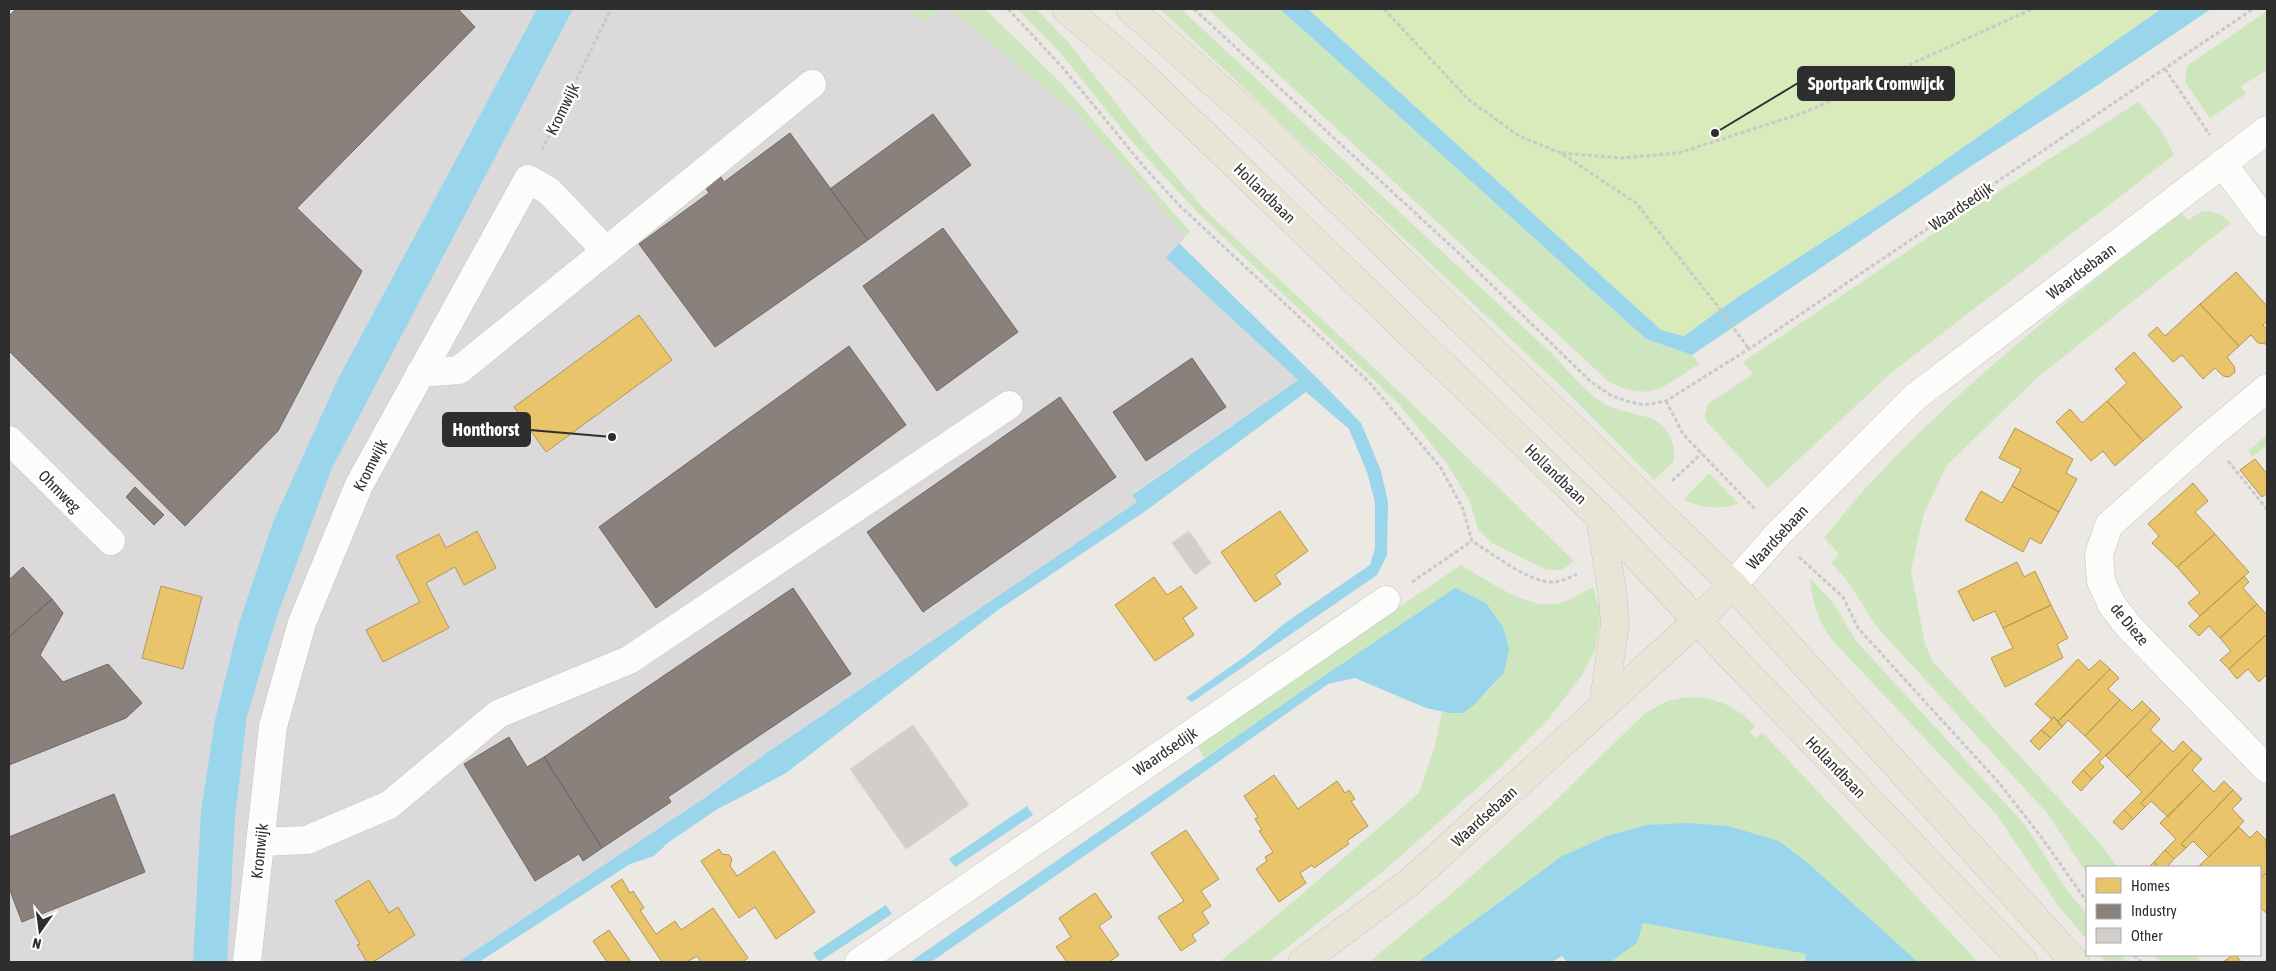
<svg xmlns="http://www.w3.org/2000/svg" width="2276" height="971" viewBox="0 0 2276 971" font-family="'Asap Condensed',sans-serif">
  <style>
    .industrial { fill: #dcd9db }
    .green { fill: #cee6be }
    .pitch { fill: #d9eabb }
    .water { fill: #99d6ec }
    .homes { fill: #e9c46a; stroke: #b19758 }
    .industry { fill: #8a817c; stroke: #6e6865 }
    .building { fill: #d1cecb; stroke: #d7d4d0 }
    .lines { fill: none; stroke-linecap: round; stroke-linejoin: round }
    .minor-casing { stroke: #c5c4c5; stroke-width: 29 }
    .major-casing { stroke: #c6c5c4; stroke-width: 29 }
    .path { stroke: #c9c9c8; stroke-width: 3; stroke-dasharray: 4 2.5; stroke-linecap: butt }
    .minor { stroke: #fcfcfb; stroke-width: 28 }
    .major { stroke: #e8e4d6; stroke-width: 28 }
    .labels { text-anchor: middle; stroke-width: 5; stroke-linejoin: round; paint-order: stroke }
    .street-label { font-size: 16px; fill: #2e2e2e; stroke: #fff }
    .leader { fill: none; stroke: #2e2e2e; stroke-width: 2 }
    .callout-dot { fill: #2e2e2e; stroke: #fff; stroke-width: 2 }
    .callout { fill: #2e2e2e; stroke: #2e2e2e; stroke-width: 2 }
    .callout-label { font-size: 18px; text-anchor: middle; font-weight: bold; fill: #fff }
  </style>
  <rect width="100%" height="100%" fill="#ece8e4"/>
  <!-- industrial -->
  <path class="industrial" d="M9,9H908L922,23L941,9H950L1079,116L1186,236L1167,259L1298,380L1132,494L1137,502L768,752L706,797L458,962H9Z"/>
  <!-- green -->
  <path class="green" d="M908,9H941L922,23Z
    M950,9H985L1060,82L1190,232L1186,236L1079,116Z
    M1017,9H1036L1068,42L1144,139L1204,209L1405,397L1574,561L1562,570H1547L1492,543L1478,529L1470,502L1448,465L1399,404L1199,214L1134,144L1057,49Z
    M1160,9H1181L1550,352C1565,367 1579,385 1596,398C1614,412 1630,411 1650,418C1667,424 1678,444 1673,462L1654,480L1565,390Z
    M1208,9H1280L1646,339L1692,355L1699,364C1664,386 1649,404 1608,381Z
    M2267,11V70L2241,86L2246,94L2210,118L2185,82L2187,66Z
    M2138,102L2161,130L2174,155L1892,372L1768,488L1707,422L1705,415L1708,404L1753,374L1743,362L1930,236Z
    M2203,211C2216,211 2221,214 2231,223L2038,377L1947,465L1924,513L1911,571L1925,645L1934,663L2096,839L2118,867H2087V874L2047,813L1877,627L1846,579L1831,563L1839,554L1824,538C1838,522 1851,504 1865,489C1960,385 2071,298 2181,212L2188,220Z
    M2267,435V445L2252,457L2248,451Z
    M1709,473L1739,504C1719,510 1703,508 1683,500Z
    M1461,565C1485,579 1525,608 1554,604C1567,603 1581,593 1593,587L1600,610L1599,629L1595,650L1582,675L1547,721L1502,766L1387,868L1269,962H1219L1280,913L1419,793L1435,746L1442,712C1469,716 1489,692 1504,673L1454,589L1204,758L1197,744Z
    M1810,578L1833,603L1857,642L2025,825L2064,886L2087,915V940L2057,904L1997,815L1832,640C1818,620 1812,602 1810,578Z
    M1698,697C1722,700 1739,709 1755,726L1750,732L1756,738L1762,732L1978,962H1918L1808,863L1646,825L1607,836L1562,856L1418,962H1369L1452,893L1549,807L1644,714L1667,701L1682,698Z
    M1643,923L1806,954L1805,962H1611L1637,943Z
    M2100,955H2121L2128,962H2106Z
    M2154,955H2195L2203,962H2160Z"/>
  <!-- pitch -->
  <path class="pitch" d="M1308,9H2161L1898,193L1735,299L1684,336L1661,330Z"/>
  <!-- water -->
  <path class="water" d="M537,9H573L332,468L277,616L247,716L235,818L227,962H193L201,812L215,720L239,623L273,522L339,377Z
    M1280,9H1308L1661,330L1684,336L1735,299L1898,193L2161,9H2211L2092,89L1968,168L1692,355L1646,339Z
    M1179,243L1319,380L1361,423L1381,471L1388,502L1387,555L1377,575L1192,702L1186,698L1247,655L1285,623L1370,565L1375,548V502L1367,472L1349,429L1306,392L1147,510L998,610L786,773L716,810L669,842L654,856L630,864L479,962H458L706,797L768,752L1137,502L1132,495L1298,380L1166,258Z
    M1455,588L1486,603L1503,627L1509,649L1504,673L1475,704L1463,713H1449L1426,708L1355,678L1328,684L1145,814L931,962H910L1321,678Z
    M1027,806L1033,815L955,867L949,859Z
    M1687,823L1728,826L1779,841L1808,863L1918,962H1805L1806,954L1643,923L1637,943L1611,962H1567L1562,956L1552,962H1418L1562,856L1607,836L1646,825Z
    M886,905L892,914L819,962L813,953Z"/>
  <!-- homes -->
  <path class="homes" d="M2236,272L2267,306V321L2263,325L2267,330L2266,344L2258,343L2251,335L2239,346L2200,304Z
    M2200,304L2239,346L2227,357L2234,366L2235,372L2229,377L2223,376L2215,368L2203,379L2182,355L2173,362L2148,335L2157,327L2165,336Z
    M639,315L672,360L546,452L514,407Z
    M2134,352L2182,407L2143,441L2107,401L2127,383L2115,369Z
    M2107,401L2143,441L2115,466L2103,451L2091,461L2056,422L2070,409L2082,423Z
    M2015,428L2073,459L2066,473L2077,479L2059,512L2012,486L2021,469L1999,458Z
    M2255,459L2267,474V493L2262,497L2240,470Z
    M2193,483L2208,501L2195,512L2215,534L2177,567L2152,543L2159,536L2148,524Z
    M2012,486L2059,512L2041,544L2030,538L2023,552L1965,520L1981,491L2002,503Z
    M1280,511L1308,551L1275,575L1281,584L1255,602L1221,552Z
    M477,531L496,568L464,585L455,567L426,583L449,628L383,662L366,630L420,602L396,556L439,534L446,548Z
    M2215,534L2249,572L2200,616L2188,603L2200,593L2177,567Z
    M2017,562L2024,577L2035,571L2051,605L2003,628L1995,611L1973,621L1958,591Z
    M2244,576L2249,582L2243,588L2257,604L2220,638L2209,626L2199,636L2189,626Z
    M1154,577L1167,595L1181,586L1197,608L1183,618L1194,635L1155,661L1115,605Z
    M161,586L202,597L183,669L142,658Z
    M2257,604L2267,615V634L2229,669L2220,660L2231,651L2220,638Z
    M2051,605L2068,638L2057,644L2063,658L2005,687L1991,658L2013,648L2003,628Z
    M2267,634V674L2259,682L2248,669L2237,679L2229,669Z
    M2078,659L2089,670L2100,660L2110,669L2064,716L2058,721L2054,717L2051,719L2035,704Z
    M2110,669L2119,678L2108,689L2120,700L2085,736L2068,720L2062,727L2058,721Z
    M2120,700L2132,711L2142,701L2151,710L2099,762L2104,767L2092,779L2083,770L2101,752L2085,736Z
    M2151,710L2160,719L2150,730L2162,741L2127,777L2106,756Z
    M2054,717L2062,727L2051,738L2041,730Z
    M2041,730L2051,738L2039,750L2030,741Z
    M2162,741L2173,752L2183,741L2192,750L2141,803L2145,807L2133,819L2124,810L2142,792L2127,777Z
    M2192,750L2202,759L2192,770L2203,781L2168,817L2151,801L2145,807L2141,803Z
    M2083,770L2092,779L2081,791L2072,782Z
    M1274,775L1298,809L1337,781L1345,793L1349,790L1355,799L1351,801L1368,826L1347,841L1349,844L1314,868L1312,865L1300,873L1306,883L1279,902L1256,869L1267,861L1265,857L1273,852L1259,831L1262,830L1255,819L1258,817L1244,796Z
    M2203,781L2214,792L2224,781L2233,790L2181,844L2186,848L2174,859L2165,850L2176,839L2160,823Z
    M2233,790L2242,799L2232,809L2244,821L2209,857L2193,841L2186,848L2181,844Z
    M2124,810L2133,819L2122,830L2113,822Z
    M2239,827L2250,838L2257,831L2266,840L2267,872L2260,879V867H2198Z
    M1186,830L1219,879L1201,891L1211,906L1202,912L1209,923L1192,935L1196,941L1181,951L1158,917L1184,901L1151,853Z
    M719,849L722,854L729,855L732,859L730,866L737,876L774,851L815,912L776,939L755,907L739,918L701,861Z
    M2165,850L2174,859L2167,867H2159L2154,862Z
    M2154,862L2159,867H2149Z
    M2267,872V914L2260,907V879Z
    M622,879L630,893L633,891L644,908L640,910L656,934L675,921L681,930L713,908L748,958L742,962H701L697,956L687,962H662L611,886Z
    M369,880L389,913L398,907L415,935L373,962H367L357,945L360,944L335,901Z
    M1095,893L1112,917L1099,926L1119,955L1109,962H1067L1056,947L1071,937L1059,918Z
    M609,930L631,962H607L593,941Z
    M2233,955H2236L2241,962H2223Z"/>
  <!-- industry -->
  <path class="industry" d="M16,9H458L475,27L297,208L362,271L278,431L185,526L9,351V16Z
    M933,114L971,165L868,240L830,189Z
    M790,133L868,240L715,347L639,244L709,193L704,185L719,174L724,182Z
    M943,228L1018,332L937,391L863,286Z
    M849,346L906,425L656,608L599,527Z
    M1192,358L1226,407L1146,461L1113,412Z
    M1060,397L1116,477L923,612L867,532Z
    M135,487L164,515L154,525L126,497Z
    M23,567L52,599L9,637V580Z
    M793,588L851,674L668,797L671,802L602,848L544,757Z
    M52,599L63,613L40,655L63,682L108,664L142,703L126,718L9,765V637Z
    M509,737L527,767L544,757L602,848L583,861L579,854L535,881L464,764Z
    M114,794L145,872L22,922L9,888V837Z"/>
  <!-- building -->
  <path class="building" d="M1189,531L1211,563L1195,575L1172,543Z
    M913,725L969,805L906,849L850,769Z"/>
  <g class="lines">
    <!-- minor casing -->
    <g class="minor-casing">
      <path id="minor" d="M2222,163L2267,223
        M420,373L459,370L812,84
        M2267,388L2208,437L2109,525L2099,554L2101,581L2112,605L2130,628L2267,769
        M9,440L111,541
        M1733,585L1778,534L1915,397L2267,130
        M260,842L307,840L389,805L498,714L629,660L1009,405
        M247,962L273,726L302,623L359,485L528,179L549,191L606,251
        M859,962L1386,600"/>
    </g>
    <!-- major casing -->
    <g class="major-casing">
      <path id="major" d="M1066,9L1134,67L1600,517L1697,621L2024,962
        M1130,9L1268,131L1733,585L2075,962
        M1600,517L1613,597L1615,624L1603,707
        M1302,962L1411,881L1697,621L1733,585"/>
    </g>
    <!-- path -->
    <path class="path" d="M1008,9L1063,68L1145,168L1180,206L1369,382L1441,468L1463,509L1472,541C1493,554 1527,581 1551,582C1560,582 1569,578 1577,574
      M1194,9L1464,258L1590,381L1612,396L1627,401L1644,405L1666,401L1749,349L2253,9
      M1384,9L1469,100L1519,136L1561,153L1636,203L1716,304L1749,349
      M2165,69L2210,135
      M542,150L611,9
      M1562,153L1621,158L1678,153L1803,113L2032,9
      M1666,401L1683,434L1756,510
      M2228,461L2267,509
      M1672,481L1701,454
      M1799,557L1843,597L1858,628L2000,784L2042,838L2087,902
      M1412,582L1472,541
      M2134,955L2141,962
      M2266,962L2267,961"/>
    <!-- minor -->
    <use href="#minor" class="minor"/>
    <!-- major -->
    <use href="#major" class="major"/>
  </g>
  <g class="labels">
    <!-- street labels -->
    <g class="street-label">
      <text transform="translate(562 109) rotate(-64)" y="6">Kromwijk</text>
      <text transform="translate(1265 193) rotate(44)" y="6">Hollandbaan</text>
      <text transform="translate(1961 206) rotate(-34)" y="6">Waardsedijk</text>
      <text transform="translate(2081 271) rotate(-37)" y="6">Waardsebaan</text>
      <text transform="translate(370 465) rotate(-63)" y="6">Kromwijk</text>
      <text transform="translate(1556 474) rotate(44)" y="6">Hollandbaan</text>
      <text transform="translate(60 491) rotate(45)" y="6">Ohmweg</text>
      <text transform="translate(1777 537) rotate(-47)" y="6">Waardsebaan</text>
      <text transform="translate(2130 624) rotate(50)" y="6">de Dieze</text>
      <text transform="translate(1165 751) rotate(-34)" y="6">Waardsedijk</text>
      <text transform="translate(1836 767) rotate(46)" y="6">Hollandbaan</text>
      <text transform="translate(1484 816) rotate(-42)" y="6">Waardsebaan</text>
      <text transform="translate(259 851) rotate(-84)" y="6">Kromwijk</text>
    </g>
  </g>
  <!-- callouts -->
  <path class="leader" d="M1715 133L1798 83M612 437L530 430"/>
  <g class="callout-dot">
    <circle cx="1715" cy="133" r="5"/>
    <circle cx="612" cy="437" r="5"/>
  </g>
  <g class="callout">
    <rect x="1798" y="67" width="156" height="33" rx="5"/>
    <rect x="443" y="413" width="87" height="33" rx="5"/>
  </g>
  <g class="callout-label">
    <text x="1876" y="90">Sportpark Cromwijck</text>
    <text x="486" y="436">Honthorst</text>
  </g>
  <!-- border -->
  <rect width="2276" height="971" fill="none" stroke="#2e2e2e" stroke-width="20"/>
  <!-- legend -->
  <rect x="2086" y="866" width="175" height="90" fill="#ffffff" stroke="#ababab"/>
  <rect x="2096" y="878" width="25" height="15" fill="#e9c46a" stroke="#ababab"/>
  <text x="2131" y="891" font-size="15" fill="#2e2e2e">Homes</text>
  <rect x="2096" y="904" width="25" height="15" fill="#8a817c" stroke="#ababab"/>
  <text x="2131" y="916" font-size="15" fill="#2e2e2e">Industry</text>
  <rect x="2096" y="928" width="25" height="15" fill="#d1cecb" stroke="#ababab"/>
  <text x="2131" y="941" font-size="15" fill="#2e2e2e">Other</text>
  <!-- north arrow -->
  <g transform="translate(40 931) rotate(194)" stroke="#ffffff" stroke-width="4" paint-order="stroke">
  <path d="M0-4L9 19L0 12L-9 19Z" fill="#2e2e2e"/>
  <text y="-8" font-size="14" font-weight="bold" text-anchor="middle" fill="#2e2e2e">N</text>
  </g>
</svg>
